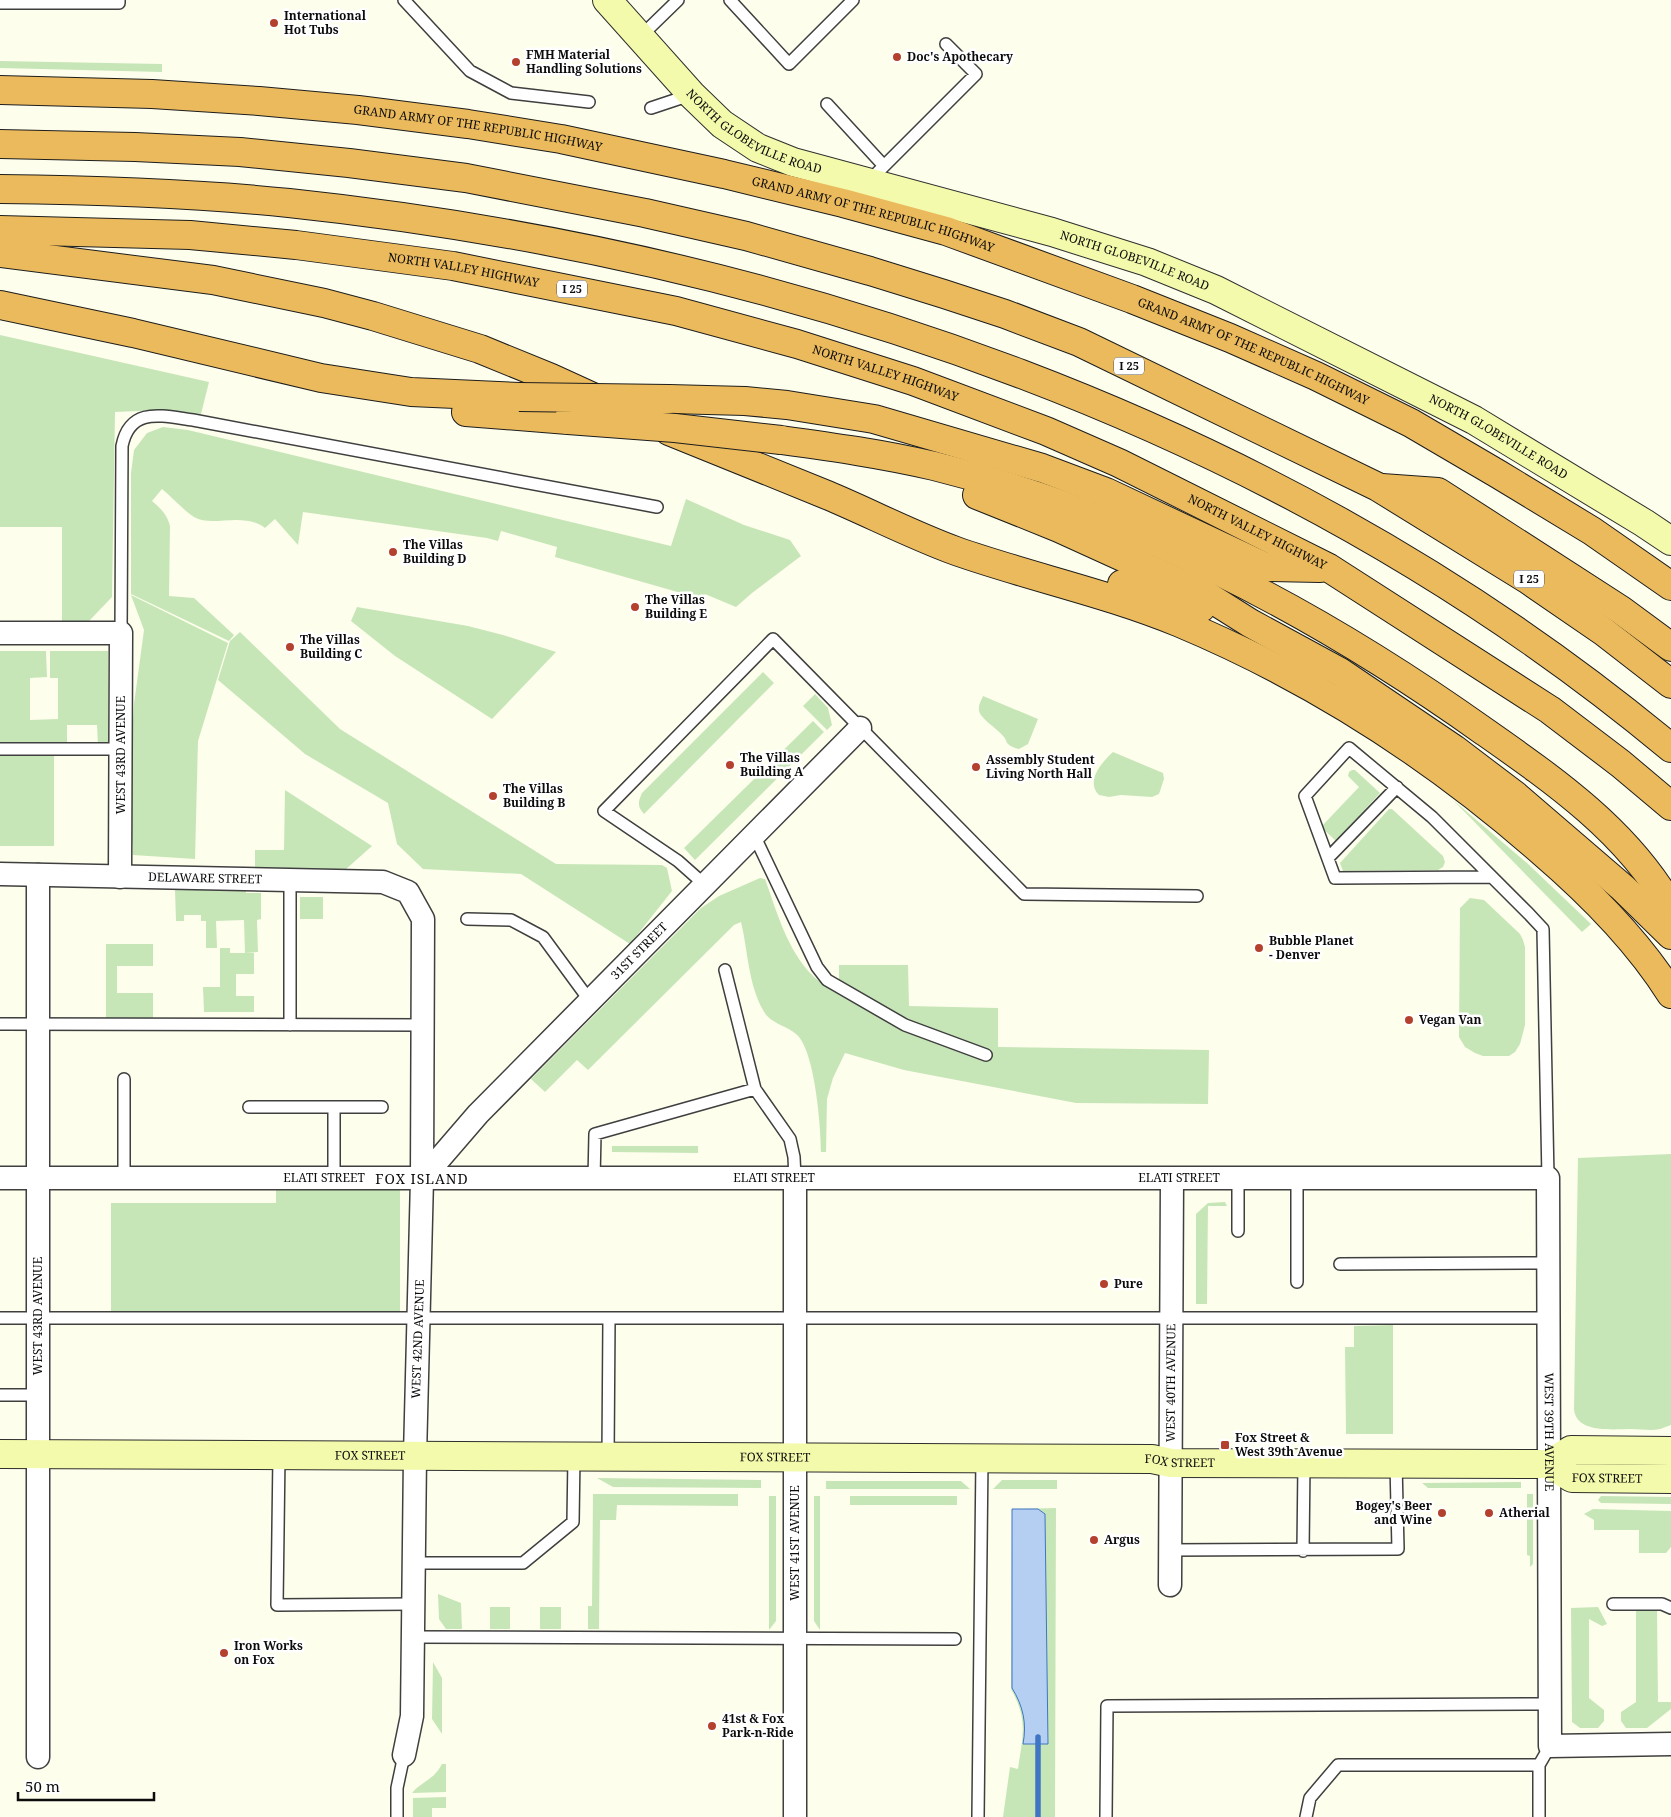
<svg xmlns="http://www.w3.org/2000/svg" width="1671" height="1817" viewBox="0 0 1671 1817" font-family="'Noto Serif',serif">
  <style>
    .green { fill: #c7e6b8 }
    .water { fill: #b4cff2; stroke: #4075c4 }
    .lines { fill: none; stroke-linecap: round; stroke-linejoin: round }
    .stream { stroke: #4075c4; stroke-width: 5.5 }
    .lane-casing { stroke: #3f3f3f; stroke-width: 14 }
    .street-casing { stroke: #3f3f3f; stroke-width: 25 }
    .secondary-casing { stroke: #2e2e2e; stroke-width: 30 }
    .highway-casing { stroke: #1d1d1d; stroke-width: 30 }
    .lane { stroke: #fff; stroke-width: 11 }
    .street { stroke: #fff; stroke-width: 22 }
    .secondary { stroke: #f3faab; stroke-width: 28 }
    .highway { stroke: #ebba5d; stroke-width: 28 }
    .highway-bridge-casing { stroke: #1d1d1d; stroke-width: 30; stroke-linecap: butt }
    .highway-bridge { stroke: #ebba5d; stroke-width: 28 }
    .poi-dot { fill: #b3412d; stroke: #fff; stroke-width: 2 }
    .labels { text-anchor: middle; stroke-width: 5; stroke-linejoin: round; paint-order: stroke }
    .shield { fill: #fff; stroke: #555; stroke-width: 1 }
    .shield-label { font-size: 11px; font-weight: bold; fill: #0c0c0c }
    .poi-label { font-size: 12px; font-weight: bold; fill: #0c0c0c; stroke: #fff; text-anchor: start }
    .street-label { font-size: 12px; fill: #0c0c0c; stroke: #fff }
    .neighbourhood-label { font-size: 14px; letter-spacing: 1px; fill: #0c0c0c; stroke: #fff }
  </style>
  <rect width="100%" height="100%" fill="#fefeec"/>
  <!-- green -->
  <path class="green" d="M0,61L162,64V72L0,68Z
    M0,335L209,382L201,414L163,410L115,412L112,597L89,621L62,622V527H0Z
    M163,427L188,430L671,546L686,499L744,525L790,540L801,556L752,593L736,607L705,594L702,599L555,557L557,547L501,531L498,541L487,538L303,512L298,545L275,519L265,528C242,511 213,528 194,517C183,510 173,498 162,489L152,501C161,509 167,514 170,526L169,596L194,598L234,635L229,641L131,594V473L134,450L147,433Z
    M131,595L228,643L198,741L195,859L133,855L129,791L134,704L144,630Z
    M357,607L468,626L503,635L556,652L492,719L395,656L351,621Z
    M240,632L340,729L556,864L662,865L667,868L672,891L630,944L521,874L423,869L397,844L388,803L305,754L218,680L230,641Z
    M0,651H46L47,677L30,678V720L58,719V678H50V651H108V745H98L97,725H67V745H0Z
    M763,672L774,683L644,814C637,806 638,802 642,793Z
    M815,694L828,708L832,725L827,730L803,706Z
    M983,696L1038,719L1028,744L1019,749C1015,748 1011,747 1008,744C1005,740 1007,741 1004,737C999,730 981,719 979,711C978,705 981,701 983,696Z
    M813,721L824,732L695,860L684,848Z
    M1113,752L1163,773L1164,779L1159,794L1152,797L1121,795L1109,797L1099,795C1085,781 1102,762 1113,752Z
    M0,755L54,756V846H0Z
    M1352,770H1355L1380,793L1336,841L1321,827L1359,787L1348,776L1349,772Z
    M285,790L372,846L345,870L255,869V850H284Z
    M1453,800L1527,863L1591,924L1582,932Z
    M1389,809H1392L1443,856L1445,862L1443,867L1438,870L1343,871L1340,863Z
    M760,878L765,879C777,912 787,950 813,976C820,983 831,988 839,994V965H908L909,1006L998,1008V1047L1209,1050L1208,1104L1076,1103L904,1070L845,1053L833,1078L827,1099L826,1152H821C821,1128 815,1049 796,1034C786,1025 770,1024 763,1010C748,983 748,951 741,922L734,925L588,1070L577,1060L545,1092L531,1079L701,908L719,896Z
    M246,889V893H261V919L257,920L258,952L245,953L244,920L216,921L217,948H206V921H201V915H184V921H176L175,890Z
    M300,897H323V919H300Z
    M1470,898L1484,900L1520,934L1523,940L1525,947V1025L1520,1044L1515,1052L1509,1056H1483L1475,1053L1465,1047L1459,1037L1460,908Z
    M106,944H153V966H117V993H153V1018H106Z
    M220,948H230V953H254V974H236V996H254V1012H204L203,987H220Z
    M612,1146H698V1153L612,1152Z
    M1671,1154V1425C1667,1426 1664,1428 1660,1429C1651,1431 1641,1429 1632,1429C1614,1429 1576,1434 1574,1409L1578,1158Z
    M276,1189H400V1312H111V1203H276Z
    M1225,1202L1227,1206H1208L1207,1304H1196V1214L1208,1203Z
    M1393,1325V1434H1346L1345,1347H1354V1326Z
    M597,1478L761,1480V1488L613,1487Z
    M1002,1480H1057V1489H993Z
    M826,1481H961L970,1489H826Z
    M1521,1482V1488H1428L1422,1483Z
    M593,1494H738V1506L617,1505L616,1520H600L599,1629H588V1606H592Z
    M1527,1494H1533V1564L1530,1567V1556L1527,1555Z
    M769,1496H776V1621L769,1630Z
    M814,1496H820V1630L814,1621Z
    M850,1496H957V1505H850Z
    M1601,1496L1671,1497V1504L1601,1503L1598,1500Z
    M1056,1508L1055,1817H1003L1010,1767L1018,1769C1023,1735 1028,1720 1011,1689L1012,1509Z
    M1593,1509L1671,1511V1547L1666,1553H1639V1530H1594V1520L1584,1514Z
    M438,1594L461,1603L462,1629H446L439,1619Z
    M490,1607H510V1629H490Z
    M561,1607V1629H540V1607Z
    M1598,1607L1607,1624L1602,1626L1589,1619V1698L1604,1710V1721L1598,1728H1580L1572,1722L1571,1608Z
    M1636,1607H1657L1658,1702H1671V1709L1647,1728H1626L1621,1721V1712L1636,1702Z
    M433,1662L442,1678V1734L432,1719Z
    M442,1764H446V1792L412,1793C422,1781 434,1780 442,1764Z
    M446,1797V1808H432V1817H413V1798Z"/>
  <!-- water -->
  <path class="water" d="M1012,1509H1038L1045,1514L1048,1744H1023C1027,1723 1023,1706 1012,1688Z"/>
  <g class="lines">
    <!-- stream -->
    <path class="stream" d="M1038,1737V1817"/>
    <!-- lane casing -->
    <g class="lane-casing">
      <path id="lane" d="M404,0L470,71L511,93L589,102
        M730,0L789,64L853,0
        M0,3H119V0
        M640,37L678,0
        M827,104L884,166
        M651,108L690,95
        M869,181L976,74L946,44
        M121,633L122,446C130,406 162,416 193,420L657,507
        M0,749H121
        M754,835L817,967L827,980L905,1025L986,1055
        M1328,858L1397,787
        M1491,877L1335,878L1305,796L1349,748L1432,817L1529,914L1543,929L1548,1178
        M290,880V1025
        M705,885L678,861L604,811L773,639L1024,894L1197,896
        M467,919L511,920L543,937L590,1001
        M725,970L755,1089
        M0,1024L423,1025
        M249,1107H382
        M334,1107V1179
        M124,1179V1079
        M594,1179L595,1134L755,1089L790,1139L794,1157L795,1179
        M1238,1179V1231
        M1297,1179V1282
        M1340,1264L1548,1263
        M0,1318H1548
        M0,1395H38
        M279,1455L277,1605L413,1604
        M608,1456L609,1318
        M1170,1550L1398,1549L1396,1463
        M1303,1551L1304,1463
        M413,1563H523L573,1522L574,1456
        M1613,1604H1662L1671,1608
        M413,1637L955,1639
        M397,1817V1788L404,1755
        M978,1817L982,1458
        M1106,1817L1107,1706L1550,1704
        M1306,1817L1310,1798L1338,1765H1539
        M1539,1817V1765L1550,1746"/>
    </g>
    <!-- street casing -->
    <g class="street-casing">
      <g id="street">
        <path d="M0,633H121L120,877"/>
        <path id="s1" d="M0,874L383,882L408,892L423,919L422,1179L415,1456L412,1716L404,1755"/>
        <path d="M38,875V1757"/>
        <path id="s2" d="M0,1178H1548L1550,1746L1671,1744"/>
        <path id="s3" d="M422,1179L478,1114L860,728"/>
        <path d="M795,1179V1817"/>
        <path id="s4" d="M1170,1585L1172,1179"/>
      </g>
    </g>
    <!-- secondary casing -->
    <g class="secondary-casing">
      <g id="secondary">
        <path id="s5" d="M607,0L692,95L722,124L758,148L793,162L1052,232L1147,262L1216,290L1474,420L1644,523L1671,541"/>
        <path id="s6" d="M0,1454L1152,1459L1171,1463L1549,1464L1571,1450L1671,1451"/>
        <path id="s7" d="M1549,1464L1572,1478L1671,1479"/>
      </g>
    </g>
    <!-- highway casing -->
    <g class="highway-casing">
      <g id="highway">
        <path id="s8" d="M0,90L152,94L259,101L358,110L468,124L561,139L724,174L843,203L946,231L1132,299L1230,338L1316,376L1411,423L1498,474L1592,531L1671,586"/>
        <path d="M0,144L135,147L240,152L349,163L466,178L645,213L746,236L870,271L944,294L1005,314L1079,342L1378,487L1527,579L1604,632L1671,684"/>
        <path d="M0,189C96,190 193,193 289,203C787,256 1282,424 1671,748"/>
        <path id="s9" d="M0,230L190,235L296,245L453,266L676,311L797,344L913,381L1046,431L1119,463L1329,568L1550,710L1621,764L1671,806"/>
        <path d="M0,253L213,280L324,303L373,316L480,349L551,378L597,399"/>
        <path d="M0,305L133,333L321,378L411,392L519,397"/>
        <path d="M669,399L745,401L787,405L874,419L1042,468L1106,492L1265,567L1320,568"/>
        <path d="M466,412L568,420"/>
        <path d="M669,431C721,452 774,473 827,495C870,513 912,535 956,551C1030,577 1107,593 1180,623C1311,678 1434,757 1541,851C1590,893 1637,940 1671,994"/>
        <path d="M781,440C832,447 883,454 934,466C1134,515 1318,613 1485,732C1555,781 1628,832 1671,908"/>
        <path d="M1382,488L1438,492L1621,610L1671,647"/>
        <path d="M977,495L1059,528L1204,594L1250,623L1340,672L1454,749L1516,796L1623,888L1671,935"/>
        <path d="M1122,584L1201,608"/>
      </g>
    </g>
    <!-- lane -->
    <use href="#lane" class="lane"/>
    <!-- street -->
    <use href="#street" class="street"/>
    <!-- secondary -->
    <use href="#secondary" class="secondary"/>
    <!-- highway -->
    <use href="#highway" class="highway"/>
    <!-- highway-bridge casing -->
    <g class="highway-bridge-casing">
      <path id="highway-bridge" d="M519,397L669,399
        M568,420L675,428L781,440"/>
    </g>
    <!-- highway-bridge -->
    <use href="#highway-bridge" class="highway-bridge"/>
  </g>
  <!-- markers -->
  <g class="poi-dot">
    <circle cx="274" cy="23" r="5"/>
    <circle cx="897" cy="57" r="5"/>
    <circle cx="516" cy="62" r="5"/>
    <circle cx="393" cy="552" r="5"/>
    <circle cx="635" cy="607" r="5"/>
    <circle cx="290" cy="647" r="5"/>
    <circle cx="730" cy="765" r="5"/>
    <circle cx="976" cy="767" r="5"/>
    <circle cx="493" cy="796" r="5"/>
    <circle cx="1259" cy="948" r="5"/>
    <circle cx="1409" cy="1020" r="5"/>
    <circle cx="1104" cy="1284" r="5"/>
    <rect x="1220" y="1440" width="10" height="10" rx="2.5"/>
    <circle cx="1442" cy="1513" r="5"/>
    <circle cx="1489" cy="1513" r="5"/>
    <circle cx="1094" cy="1540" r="5"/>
    <circle cx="224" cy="1653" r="5"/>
    <circle cx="712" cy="1726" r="5"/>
  </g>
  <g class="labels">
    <!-- shield labels -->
    <g class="shield">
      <rect x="557" y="280.5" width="30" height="17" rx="4"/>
      <rect x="1114" y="357.5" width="30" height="17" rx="4"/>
      <rect x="1514" y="570.5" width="30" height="17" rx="4"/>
    </g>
    <g class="shield-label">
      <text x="572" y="293">I 25</text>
      <text x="1129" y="370">I 25</text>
      <text x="1529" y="583">I 25</text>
    </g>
    <!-- poi labels -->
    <g class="poi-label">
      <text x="284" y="20">International<tspan x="284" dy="14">Hot Tubs</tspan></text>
      <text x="526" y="59">FMH Material<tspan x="526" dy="14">Handling Solutions</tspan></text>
      <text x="907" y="61">Doc's Apothecary</text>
      <text x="403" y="549">The Villas<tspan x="403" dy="14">Building D</tspan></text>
      <text x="645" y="604">The Villas<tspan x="645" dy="14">Building E</tspan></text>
      <text x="300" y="644">The Villas<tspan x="300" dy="14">Building C</tspan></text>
      <text x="740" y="762">The Villas<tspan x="740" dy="14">Building A</tspan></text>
      <text x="986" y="764">Assembly Student<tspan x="986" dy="14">Living North Hall</tspan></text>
      <text x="503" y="793">The Villas<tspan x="503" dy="14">Building B</tspan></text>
      <text x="1269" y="945">Bubble Planet<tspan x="1269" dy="14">- Denver</tspan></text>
      <text x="1419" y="1024">Vegan Van</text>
      <text x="1114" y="1288">Pure</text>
      <text x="1235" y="1442">Fox Street &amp;<tspan x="1235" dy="14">West 39th Avenue</tspan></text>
      <text x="1432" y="1510" text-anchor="end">Bogey's Beer<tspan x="1432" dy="14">and Wine</tspan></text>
      <text x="1499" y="1517">Atherial</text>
      <text x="1104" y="1544">Argus</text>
      <text x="234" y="1650">Iron Works<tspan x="234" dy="14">on Fox</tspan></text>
      <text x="722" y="1723">41st &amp; Fox<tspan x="722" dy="14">Park-n-Ride</tspan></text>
    </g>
    <!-- street labels -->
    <g class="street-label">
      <text dy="4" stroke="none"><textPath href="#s8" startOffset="480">GRAND ARMY OF THE REPUBLIC HIGHWAY</textPath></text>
      <text dy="4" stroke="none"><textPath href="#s5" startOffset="201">NORTH GLOBEVILLE ROAD</textPath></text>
      <text dy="4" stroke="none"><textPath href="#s8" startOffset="885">GRAND ARMY OF THE REPUBLIC HIGHWAY</textPath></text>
      <text dy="4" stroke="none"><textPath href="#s5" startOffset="606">NORTH GLOBEVILLE ROAD</textPath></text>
      <text dy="4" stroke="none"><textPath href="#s9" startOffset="466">NORTH VALLEY HIGHWAY</textPath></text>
      <text dy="4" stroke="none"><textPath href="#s8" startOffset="1290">GRAND ARMY OF THE REPUBLIC HIGHWAY</textPath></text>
      <text dy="4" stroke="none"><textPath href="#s9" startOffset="901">NORTH VALLEY HIGHWAY</textPath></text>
      <text dy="4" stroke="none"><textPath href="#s5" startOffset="1011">NORTH GLOBEVILLE ROAD</textPath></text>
      <text dy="4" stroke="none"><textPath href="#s9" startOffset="1306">NORTH VALLEY HIGHWAY</textPath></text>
      <text transform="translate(121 755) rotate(-90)" y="4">WEST 43RD AVENUE</text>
      <text dy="4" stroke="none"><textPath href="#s1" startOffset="205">DELAWARE STREET</textPath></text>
      <text dy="4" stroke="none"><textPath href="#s3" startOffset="315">31ST STREET</textPath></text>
      <text dy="4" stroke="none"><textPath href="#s2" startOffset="324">ELATI STREET</textPath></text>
      <text dy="4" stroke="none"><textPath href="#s2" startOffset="774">ELATI STREET</textPath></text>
      <text dy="4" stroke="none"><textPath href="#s2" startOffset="1179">ELATI STREET</textPath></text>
      <text transform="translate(38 1316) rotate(-90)" y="4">WEST 43RD AVENUE</text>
      <text transform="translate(418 1339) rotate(-88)" y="4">WEST 42ND AVENUE</text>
      <text dy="4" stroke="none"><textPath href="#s4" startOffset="202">WEST 40TH AVENUE</textPath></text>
      <text dy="4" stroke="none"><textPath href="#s2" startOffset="1802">WEST 39TH AVENUE</textPath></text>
      <text dy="4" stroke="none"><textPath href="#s6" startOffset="370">FOX STREET</textPath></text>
      <text dy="4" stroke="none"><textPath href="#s6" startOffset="775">FOX STREET</textPath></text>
      <text dy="4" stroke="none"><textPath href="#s6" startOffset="1180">FOX STREET</textPath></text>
      <text dy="4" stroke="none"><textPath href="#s7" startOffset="62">FOX STREET</textPath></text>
      <text transform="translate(795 1543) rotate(-90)" y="4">WEST 41ST AVENUE</text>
    </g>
    <!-- neighbourhood labels -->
    <g class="neighbourhood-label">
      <text x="422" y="1184">FOX ISLAND</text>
    </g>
  </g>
  <!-- scale -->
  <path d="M18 1792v8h136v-8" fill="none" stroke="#0c0c0c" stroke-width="2.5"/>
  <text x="25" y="1792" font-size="15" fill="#0c0c0c" stroke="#ffffff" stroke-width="4" paint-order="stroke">50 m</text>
</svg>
